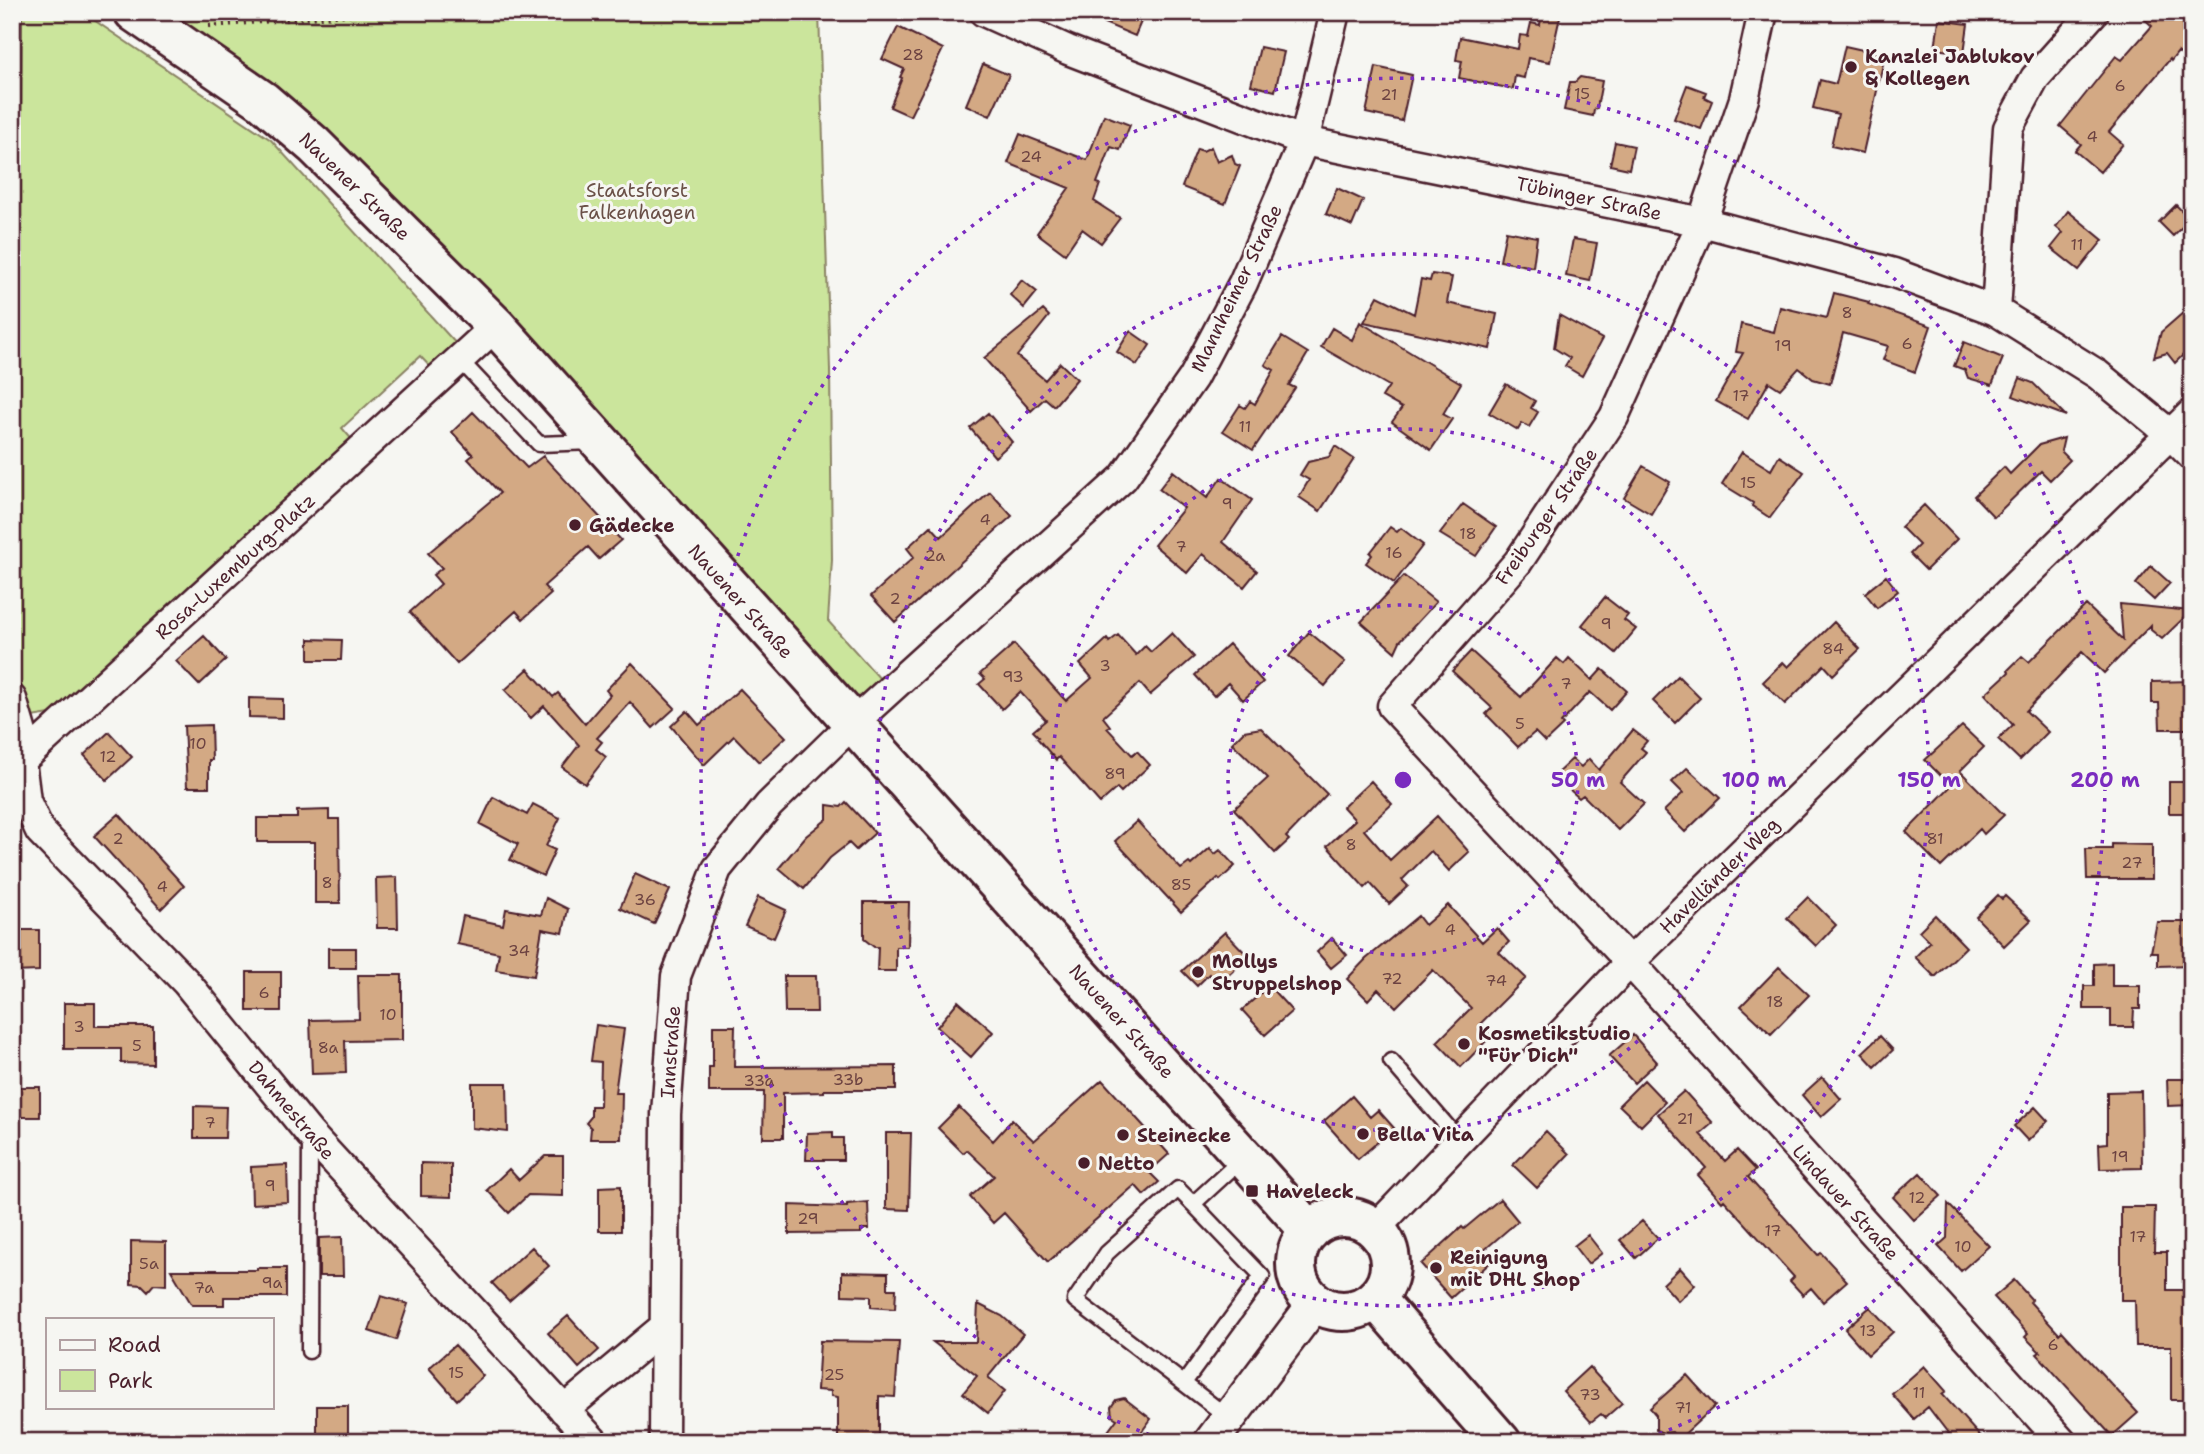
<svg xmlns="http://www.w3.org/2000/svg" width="2204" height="1454" viewBox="0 0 2204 1454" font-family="'Shantell Sans',sans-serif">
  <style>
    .green { fill: #cbe59c; stroke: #8a8264; stroke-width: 2 }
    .building { fill: #d3a984; stroke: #4a1f2b; stroke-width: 2 }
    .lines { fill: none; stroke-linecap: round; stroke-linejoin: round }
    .service-casing { stroke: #4a1f2b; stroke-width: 19 }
    .minor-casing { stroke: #4a1f2b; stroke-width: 33 }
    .tertiary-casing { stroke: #4a1f2b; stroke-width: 38 }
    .secondary-casing { stroke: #4a1f2b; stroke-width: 44 }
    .path { stroke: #4a1f2b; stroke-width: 4.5; stroke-dasharray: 2 5; stroke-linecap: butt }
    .service { stroke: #f6f6f2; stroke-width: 14 }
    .minor { stroke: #f6f6f2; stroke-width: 28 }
    .tertiary { stroke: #f6f6f2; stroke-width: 33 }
    .secondary { stroke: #f6f6f2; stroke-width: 38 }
    .ring { fill: none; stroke: #7b2cbf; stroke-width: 3.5; stroke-dasharray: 3.5 7 }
    .poi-dot { fill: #4a1f2b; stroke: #f6f6f2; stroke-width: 2.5 }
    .labels { text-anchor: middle; stroke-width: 6; stroke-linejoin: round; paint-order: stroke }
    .number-label { font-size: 16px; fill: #6c4241 }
    .poi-label { font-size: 19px; font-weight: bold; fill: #4a1f2b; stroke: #f6f6f2; text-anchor: start }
    .street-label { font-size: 19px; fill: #4a1f2b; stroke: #f6f6f2 }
    .park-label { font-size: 19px; fill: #6a5047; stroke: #f6f6f2 }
    .centre { fill: #7b2cbf; stroke: #f6f6f2; stroke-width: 3.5 }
    .ring-label { font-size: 21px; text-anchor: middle; font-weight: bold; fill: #7b2cbf; stroke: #f6f6f2; stroke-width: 6; stroke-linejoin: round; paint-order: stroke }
  </style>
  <rect width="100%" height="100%" fill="#f6f6f2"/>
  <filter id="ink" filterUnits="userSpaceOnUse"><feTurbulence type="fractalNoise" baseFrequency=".0143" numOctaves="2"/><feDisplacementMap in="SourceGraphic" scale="14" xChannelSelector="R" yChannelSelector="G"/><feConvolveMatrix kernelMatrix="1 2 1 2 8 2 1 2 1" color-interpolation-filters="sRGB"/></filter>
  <g filter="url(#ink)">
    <!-- green -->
    <path class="green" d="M22,12H82L271,140L459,347L434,371L420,356L342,428L354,442L56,713L32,717L16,702Z
      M134,12H819L830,370L832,560L828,621L890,690L852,724L496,326Z"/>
    <!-- building -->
    <path class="building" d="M1078,12H1145L1135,36Z
      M1542,12H1561L1550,62L1528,58L1524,78L1515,76L1513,89L1459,78L1462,61L1456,60L1460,37L1518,49L1520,35L1528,36L1531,23L1540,25Z
      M2137,12H2183L2192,20V64L2178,52L2171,61L2170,59L2109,132L2123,144L2100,172L2075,151L2081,144L2060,126L2116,56L2122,60L2152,26Z
      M1939,20L1968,24L1964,53L1935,49Z
      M898,27L943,49L910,116L890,107L902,78L900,77L904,69L882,59Z
      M1845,46L1885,55L1863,153L1831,146L1838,114L1813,108L1820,80L1836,84Z
      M1260,47L1284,52L1275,91L1251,85Z
      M983,64L1009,75L990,116L966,105Z
      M1376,67L1412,75L1402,121L1366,113Z
      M1580,77L1602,81L1597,108L1594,110L1593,116L1564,110L1570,82H1575Z
      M1687,85L1706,92L1704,97L1712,101L1701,129L1674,119Z
      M1104,115L1130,125L1120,150L1111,147L1097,183L1100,184L1094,201L1120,218L1101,243L1082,229L1065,254L1037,233L1069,188L1008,163L1020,134L1087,160Z
      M1615,142L1634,146L1629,169L1610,165Z
      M1211,147L1217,162L1232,155L1235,164L1240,166L1225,204L1182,187L1197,149L1203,151Z
      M1337,188L1363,200L1352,226L1326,214Z
      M2176,205L2190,219L2173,236L2159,222Z
      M2068,211L2103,240L2079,270L2051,248L2063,233L2056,227Z
      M1506,231L1537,237L1533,267L1500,261Z
      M1573,239L1597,243L1590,281L1566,276Z
      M1432,274L1452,277L1447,303L1497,314L1490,349L1364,322L1378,296L1414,314L1421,279L1430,281Z
      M1022,280L1037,292L1024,308L1010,295Z
      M1834,293L1869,302L1868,304L1931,326L1915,372L1883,360L1888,346L1843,333L1830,384L1813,379L1799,368L1780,389L1769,382L1748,419L1716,401L1743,353L1736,352L1741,324L1774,332L1780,307L1827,318Z
      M2192,305V354L2185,353L2175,363L2167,353L2154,357L2161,332Z
      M1043,310L1049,316L1017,356L1045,380L1060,363L1077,379L1054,406L1045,398L1031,411L984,358Z
      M1559,315L1602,339L1582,376L1565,366L1570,358L1554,348Z
      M1360,322L1461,383L1443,414L1452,419L1431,450L1392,422L1402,408L1382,397L1389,386L1321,347L1332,328L1352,340Z
      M1130,331L1150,345L1137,365L1117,352Z
      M1282,337L1308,353L1289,385L1295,388L1253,450L1223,431L1240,405L1245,408L1250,401L1255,404L1274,370L1265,365Z
      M1964,342L2003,358L1992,385L1968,378L1965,370L1954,366Z
      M2020,378L2033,383L2066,416L2013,396Z
      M1506,384L1535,401L1531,408L1538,412L1529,427L1522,423L1518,430L1489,413Z
      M473,412L527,468L543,456L621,540L599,559L588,547L544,586L551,594L523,619L516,611L457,664L410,612L441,584L433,575L442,568L428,553L500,493L468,459L473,455L452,432Z
      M988,413L1012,442L995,457L970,428Z
      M2064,438L2061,451L2070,460L2050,480L2041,471L1994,517L1974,496L2004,467L2010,474L2039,445Z
      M1335,446L1354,459L1320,511L1299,497L1309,480L1300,475L1308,462L1329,457Z
      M1742,452L1771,470L1779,456L1804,472L1770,518L1752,506L1753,503L1722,484Z
      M1643,466L1670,482L1651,514L1624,498Z
      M1173,471L1207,498L1221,478L1252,500L1223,542L1257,571L1244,587L1203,554L1187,573L1154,545L1184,508L1159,489Z
      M990,492L1012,516L895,622L871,596L914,557L907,548L931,526L941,537Z
      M1463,504L1496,527L1476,556L1440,534Z
      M1924,505L1957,539L1926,570L1910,554L1919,545L1901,527Z
      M1390,527L1397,532L1401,528L1423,545L1394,583L1366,563L1372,555L1370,553Z
      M2151,566L2170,583L2154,600L2136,584Z
      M1404,576L1436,602L1400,641L1395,652L1361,622Z
      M1886,576L1898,591L1877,608L1865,593Z
      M1605,597L1628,615L1624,620L1636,629L1616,653L1582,625Z
      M2120,604L2191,611L2162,639L2151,630V625L2104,673L2082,652L2026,711L2048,732L2020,760L1998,739L2013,725L1985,694L2009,672L2008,670L2022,656L2029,662L2086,605L2123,640Z
      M1834,622L1860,649L1833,675L1824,665L1785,704L1763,682L1783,662L1788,667Z
      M1309,632L1345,662L1325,686L1289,656Z
      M1172,633L1194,657L1150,695L1140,683L1103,717L1110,726L1107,728L1132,755L1137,751L1150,765L1121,792L1117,788L1100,803L1059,757L1056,760L1037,738L1039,737L1033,731L1046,720L1020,692L1002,709L979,684L985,679L980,674L1014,644L1066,701L1092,678L1080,664L1107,639L1109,642L1118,635L1136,655L1145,646L1151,652Z
      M204,636L226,660L199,685L176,661Z
      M309,639L342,640L341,660H309Z
      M1229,644L1263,682L1243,700L1228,683L1214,696L1195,675Z
      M1471,651L1521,697L1557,658L1564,664L1569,658L1592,680L1602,669L1627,691L1610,710L1590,692L1561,723L1563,725L1545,742L1535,732L1518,747L1486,714L1492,708L1452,671Z
      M632,663L675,708L653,728L630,702L597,738L602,742L596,749L606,757L585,784L562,767L579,745L544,706L531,718L505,690L528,669L553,697L558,693L585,724L610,695L606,690Z
      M1678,676L1700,698L1675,723L1653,701Z
      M2192,681V729H2160L2159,703H2152V682Z
      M740,689L786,737L759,762L734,736L704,765L671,726L687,711L699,725Z
      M249,698L283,699V718L249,717Z
      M211,725L212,760H209V787H187L184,726Z
      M1962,726L1984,747L1960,771L2004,815L1984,834L1980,829L1941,867L1906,832L1951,786L1925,760Z
      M1261,728L1327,794L1286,837L1289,840L1275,853L1234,809L1268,778L1232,743L1244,731Z
      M1633,730L1647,741L1641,748L1646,752L1620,782L1644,804L1618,830L1583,795L1579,798L1554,776L1572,759L1581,767L1589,759L1599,770Z
      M109,732L132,757L107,780L84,755Z
      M1687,768L1720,798L1685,832L1664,811L1683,793L1672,782Z
      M1371,781L1392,804L1364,830L1390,860L1437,816L1469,852L1449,871L1431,851L1402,880L1408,886L1389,904L1370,883L1365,888L1327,846L1355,820L1343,807Z
      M2169,782H2192V813H2169Z
      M493,797L527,815L533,804L560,818L546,846L555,850L543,876L510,860L518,844L480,824Z
      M846,802L875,833L856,850L849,843L830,858L804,889L779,868L806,836L827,819V805L841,807Z
      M329,810V819H339L340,903H315V842H257V818H297V811Z
      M119,814L184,886L161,909L94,836Z
      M1137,821L1181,869L1189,863L1191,865L1210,848L1215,854L1220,850L1235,866L1220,880L1218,878L1181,912L1115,841Z
      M2112,844L2152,845V879H2087L2086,849H2112Z
      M635,874L670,890L654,924L620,908Z
      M397,877L398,928H377L376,878Z
      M1998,895L2002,899L2005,896L2031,920L2004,946L1976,917Z
      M758,897L786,910L774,938L745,926Z
      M1808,897L1836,925L1816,946L1787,918Z
      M546,898L568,909L563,933L542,929L534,976L496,970L499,953L457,944L463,916L503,925L506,909L541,915Z
      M864,902H909L908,947H896V971H877L878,947H874L864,939Z
      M1448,905L1482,942L1497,928L1509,942L1499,952L1526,978L1481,1023L1492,1035L1461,1067L1437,1042L1471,1008L1433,970L1396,1007L1378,989L1368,1000L1347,979L1366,959L1418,916L1425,925Z
      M1935,915L1966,947L1935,977L1915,957L1930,942L1919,931Z
      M2157,922H2192V965L2158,966V952H2151Z
      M20,930H39V971L12,972V939L20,938Z
      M1225,932L1249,957L1218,984L1209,974L1197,986L1182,971Z
      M1332,938L1347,955L1331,968L1317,952Z
      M328,948H356V968H328Z
      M2112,963V986H2140V1009H2134L2133,1027H2111V1009H2084V986H2094V964Z
      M1779,967L1809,995L1771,1034L1741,1006Z
      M247,972H281V1011H247Z
      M358,975H402V1040L345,1041L346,1073L312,1074L310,1020L359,1019Z
      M784,976H816L817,1012H785Z
      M1269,986L1292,1011L1265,1035L1242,1010Z
      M958,1001L993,1032L971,1057L937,1027Z
      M64,1003H95V1026H153V1064L121,1063V1049H64Z
      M596,1025L624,1029L615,1093H622L621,1139H590L591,1128L586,1123L591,1117V1106H600L601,1062L591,1061Z
      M713,1026H735L734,1067L896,1066V1090H824V1092L783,1093V1138H763L764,1092H709V1067H713Z
      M1633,1035L1657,1062L1634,1083L1609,1056Z
      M1880,1036L1893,1050L1875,1067L1862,1053Z
      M1822,1077L1841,1099L1821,1117L1802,1095Z
      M2167,1079H2192V1105L2168,1106Z
      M1102,1080L1169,1154L1149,1172L1159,1182L1144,1195L1135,1185L1048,1262L1004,1213L993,1223L970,1197L994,1176L967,1150L963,1153L938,1128L959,1107L993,1141L1012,1120L1034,1141Z
      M1644,1080L1665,1102L1641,1126L1619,1105Z
      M472,1083H507L508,1132L472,1128Z
      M12,1087H40V1117H12Z
      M1684,1091L1713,1123L1700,1134L1725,1161L1737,1150L1756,1170L1748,1177L1818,1255L1821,1253L1847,1281L1823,1302L1811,1288L1803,1295L1790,1281L1794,1277L1724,1200L1722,1202L1698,1175L1706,1168L1658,1114Z
      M2141,1091L2142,1168L2100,1169L2099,1144L2107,1143V1092Z
      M1352,1096L1370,1117L1378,1110L1394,1128L1358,1159L1324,1121Z
      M194,1106L226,1107L225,1138H194Z
      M2035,1107L2048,1121L2028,1141L2014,1126Z
      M1546,1131L1569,1154L1537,1188L1513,1165Z
      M833,1132V1138H843V1160H806L807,1133Z
      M886,1133H911L909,1210L886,1209Z
      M545,1156H563V1196L528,1195L509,1213L487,1190L509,1169L519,1180Z
      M421,1163L451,1164V1197L421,1196Z
      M287,1165L288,1202L252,1204L251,1167Z
      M1920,1173L1941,1196L1914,1220L1893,1197Z
      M621,1186V1231H599V1187Z
      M1500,1199L1518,1221L1483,1251L1492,1261L1451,1298L1421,1264L1462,1227L1464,1229Z
      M868,1202L869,1229H861V1233L789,1234V1205L847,1207V1204Z
      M1948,1204L1989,1246L1961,1271L1938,1246L1947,1238Z
      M2121,1207H2155L2154,1252H2167V1290H2192V1400H2171V1346H2136L2135,1300H2121Z
      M1642,1221L1658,1238L1636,1258L1620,1240Z
      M1588,1235L1602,1253L1588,1264L1574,1246Z
      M342,1237L343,1276H319V1238Z
      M131,1241L166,1242V1285L154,1284L148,1291L142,1285L131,1284Z
      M532,1247L549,1266L509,1301L492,1283Z
      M257,1268H286V1297H224V1305H192L171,1270H257Z
      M1680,1268L1695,1285L1678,1301L1663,1284Z
      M842,1272L888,1273V1289H896L895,1309L871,1307V1296L842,1295Z
      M2014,1280L2032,1300L2030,1302L2059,1334L2062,1331L2138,1413L2112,1436L2037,1354L2040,1352L2025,1337L2028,1334L1994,1297Z
      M381,1296L408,1304L396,1340L369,1331Z
      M978,1304L1002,1316L1023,1334L988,1377L1005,1391L988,1413L963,1393L977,1376L933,1342H976Z
      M1870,1307L1893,1332L1868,1355L1845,1329Z
      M568,1316L599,1350L579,1368L548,1333Z
      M820,1341L899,1342L895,1397L879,1396V1442H838V1397L831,1396V1391L817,1390Z
      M455,1345L483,1376L457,1400L429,1368Z
      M1924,1366L1946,1391L1942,1394L1985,1442H1955L1928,1407L1914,1419L1892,1394Z
      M1589,1367L1622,1403L1605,1418L1601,1414L1591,1422L1563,1391Z
      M1687,1375L1715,1406L1678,1440L1672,1432L1663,1433L1656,1430V1415L1650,1408Z
      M1124,1398L1151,1419L1134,1442H1100L1117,1419L1112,1416L1111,1407L1116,1400Z
      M317,1406H348V1442H317Z"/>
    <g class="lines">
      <!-- service casing -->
      <g class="service-casing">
        <path id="service" d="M460,360L539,444L594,442
          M1391,1061L1460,1141
          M309,1351L310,1135
          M1184,1383L1262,1276L1193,1204
          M1229,1418L1075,1300L1107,1253L1178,1189L1193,1204L1243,1158"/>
      </g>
      <!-- minor casing -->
      <g class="minor-casing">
        <path id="minor" d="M984,12L1068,50L1304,141L1702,222L1894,273L1996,311L2097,374L2169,433L2192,456
          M1763,12L1744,99L1702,222L1614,417L1518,562L1392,706L1630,962L2062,1442
          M1996,311L2008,128L2035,78L2094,12
          M12,699L22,733L21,761L496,326
          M12,764L21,761L26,801L40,831L186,982L310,1134L594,1442
          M1375,1229L1630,962L2192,413
          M564,1410L664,1327
          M664,1442L666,1114L676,976L717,869L769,805L852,724L1123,478L1193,378L1243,283L1304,141L1335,12"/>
      </g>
      <!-- tertiary casing -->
      <g class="tertiary-casing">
        <path id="tertiary" d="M1211,1442L1316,1302"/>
      </g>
      <!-- secondary casing -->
      <g class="secondary-casing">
        <path id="secondary" d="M134,12L263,101L314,145L496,326L1310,1231
          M1296 1264a47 47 0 1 1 94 0a47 47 0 1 1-94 0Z
          M1375,1298L1501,1442"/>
      </g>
      <!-- path -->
      <path class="path" d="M585,12L657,15L696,12
        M209,26L382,12"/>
      <!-- service -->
      <use href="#service" class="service"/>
      <!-- minor -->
      <use href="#minor" class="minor"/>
      <!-- tertiary -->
      <use href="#tertiary" class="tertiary"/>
      <!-- secondary -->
      <use href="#secondary" class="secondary"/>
    </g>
  </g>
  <!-- distance rings -->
  <g class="ring">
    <circle cx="1403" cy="780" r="175"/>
    <circle cx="1403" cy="780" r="351"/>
    <circle cx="1403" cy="780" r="526"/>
    <path d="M1169 1442A702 702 0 1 1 1637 1442"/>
  </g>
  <!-- markers -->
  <g class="poi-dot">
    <circle cx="1851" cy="67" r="7"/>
    <circle cx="575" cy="525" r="7"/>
    <circle cx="1198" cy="972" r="7"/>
    <circle cx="1464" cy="1044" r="7"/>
    <circle cx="1363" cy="1134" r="7"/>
    <circle cx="1123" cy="1135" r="7"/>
    <circle cx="1084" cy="1163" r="7"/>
    <rect x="1245" y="1184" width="14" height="14" rx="3.5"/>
    <circle cx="1436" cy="1268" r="7"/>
  </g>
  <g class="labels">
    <!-- number labels -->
    <g class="number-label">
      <text x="913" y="60">28</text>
      <text x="2120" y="91">6</text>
      <text x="1582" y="99">15</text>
      <text x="1389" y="100">21</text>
      <text x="2092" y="142">4</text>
      <text x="1031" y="162">24</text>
      <text x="2077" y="250">11</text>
      <text x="1847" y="318">8</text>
      <text x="1907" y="349">6</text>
      <text x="1783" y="351">19</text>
      <text x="1741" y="401">17</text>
      <text x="1245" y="432">11</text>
      <text x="1748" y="488">15</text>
      <text x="1227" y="509">9</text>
      <text x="985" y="525">4</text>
      <text x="1468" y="539">18</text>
      <text x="1181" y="552">7</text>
      <text x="1394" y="558">16</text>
      <text x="935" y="561">2a</text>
      <text x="895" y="604">2</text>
      <text x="1606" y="629">9</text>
      <text x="1833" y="654">84</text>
      <text x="1105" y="671">3</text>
      <text x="1013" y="682">93</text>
      <text x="1566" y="689">7</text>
      <text x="1520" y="729">5</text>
      <text x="198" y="749">10</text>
      <text x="108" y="762">12</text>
      <text x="1115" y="779">89</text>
      <text x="118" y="844">2</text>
      <text x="1935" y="844">81</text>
      <text x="1351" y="850">8</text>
      <text x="2132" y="868">27</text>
      <text x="327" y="888">8</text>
      <text x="1181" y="890">85</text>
      <text x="162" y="892">4</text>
      <text x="645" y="905">36</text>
      <text x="1450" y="935">4</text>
      <text x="519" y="956">34</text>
      <text x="1392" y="984">72</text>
      <text x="1496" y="986">74</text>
      <text x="264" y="998">6</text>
      <text x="1775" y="1007">18</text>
      <text x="388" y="1020">10</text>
      <text x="79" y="1032">3</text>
      <text x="137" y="1051">5</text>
      <text x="328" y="1053">8a</text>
      <text x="848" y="1085">33b</text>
      <text x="759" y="1086">33a</text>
      <text x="1685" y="1124">21</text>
      <text x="210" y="1128">7</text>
      <text x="2120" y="1162">19</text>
      <text x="270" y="1191">9</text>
      <text x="1917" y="1203">12</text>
      <text x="808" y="1224">29</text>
      <text x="1773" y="1236">17</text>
      <text x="2138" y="1242">17</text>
      <text x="1963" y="1252">10</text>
      <text x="149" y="1269">5a</text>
      <text x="272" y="1288">9a</text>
      <text x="204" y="1293">7a</text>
      <text x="1868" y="1336">13</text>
      <text x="2053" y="1350">6</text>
      <text x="456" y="1378">15</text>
      <text x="834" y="1380">25</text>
      <text x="1919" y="1398">11</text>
      <text x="1590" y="1400">73</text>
      <text x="1683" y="1413">71</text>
    </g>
    <!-- poi labels -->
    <g class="poi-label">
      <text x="1865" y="63">Kanzlei Jablukov<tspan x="1865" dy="22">&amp; Kollegen</tspan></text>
      <text x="589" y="532">Gädecke</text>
      <text x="1212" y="968">Mollys<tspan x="1212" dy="22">Struppelshop</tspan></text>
      <text x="1478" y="1040">Kosmetikstudio<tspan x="1478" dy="22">"Für Dich"</tspan></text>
      <text x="1377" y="1141">Bella Vita</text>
      <text x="1137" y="1142">Steinecke</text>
      <text x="1098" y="1170">Netto</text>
      <text x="1266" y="1198">Haveleck</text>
      <text x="1450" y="1264">Reinigung<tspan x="1450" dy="22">mit DHL Shop</tspan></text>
    </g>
    <!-- street labels -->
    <g class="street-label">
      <text transform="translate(355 186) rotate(44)" y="7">Nauener Straße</text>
      <text transform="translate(1589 198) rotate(12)" y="7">Tübinger Straße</text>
      <text transform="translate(1236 288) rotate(-64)" y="7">Mannheimer Straße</text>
      <text transform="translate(1546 516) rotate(-55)" y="7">Freiburger Straße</text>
      <text transform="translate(235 566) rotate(-42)" y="7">Rosa-Luxemburg-Platz</text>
      <text transform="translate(741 601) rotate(48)" y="7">Nauener Straße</text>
      <text transform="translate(1719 875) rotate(-44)" y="7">Havelländer Weg</text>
      <text transform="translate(1122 1021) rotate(48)" y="7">Nauener Straße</text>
      <text transform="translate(670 1052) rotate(-86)" y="7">Innstraße</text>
      <text transform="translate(292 1110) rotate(50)" y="7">Dahmestraße</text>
      <text transform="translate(1846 1202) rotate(48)" y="7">Lindauer Straße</text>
    </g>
    <!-- park labels -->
    <g class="park-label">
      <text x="637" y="197">Staatsforst<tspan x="637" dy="22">Falkenhagen</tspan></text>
    </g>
  </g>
  <circle cx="1403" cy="780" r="10" class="centre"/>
  <g class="ring-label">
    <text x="1578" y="787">50 m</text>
    <text x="1754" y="787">100 m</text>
    <text x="1929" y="787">150 m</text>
    <text x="2105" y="787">200 m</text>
  </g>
  <!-- margin -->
  <rect width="2204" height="1454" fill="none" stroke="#f6f6f2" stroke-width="42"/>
  <rect x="21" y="21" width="2162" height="1412" fill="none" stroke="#4a1f2b" stroke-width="2.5" filter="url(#ink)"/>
  <!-- legend -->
  <rect x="46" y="1318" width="228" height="91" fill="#f6f6f2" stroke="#b1a0a2" stroke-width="2"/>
  <rect x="60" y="1340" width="35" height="10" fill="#f6f6f2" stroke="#b1a0a2" stroke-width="2"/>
  <text x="108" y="1352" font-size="21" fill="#4a1f2b">Road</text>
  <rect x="60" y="1370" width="35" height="21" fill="#cbe59c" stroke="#b1a0a2" stroke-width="2"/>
  <text x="108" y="1388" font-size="21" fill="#4a1f2b">Park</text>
</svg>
